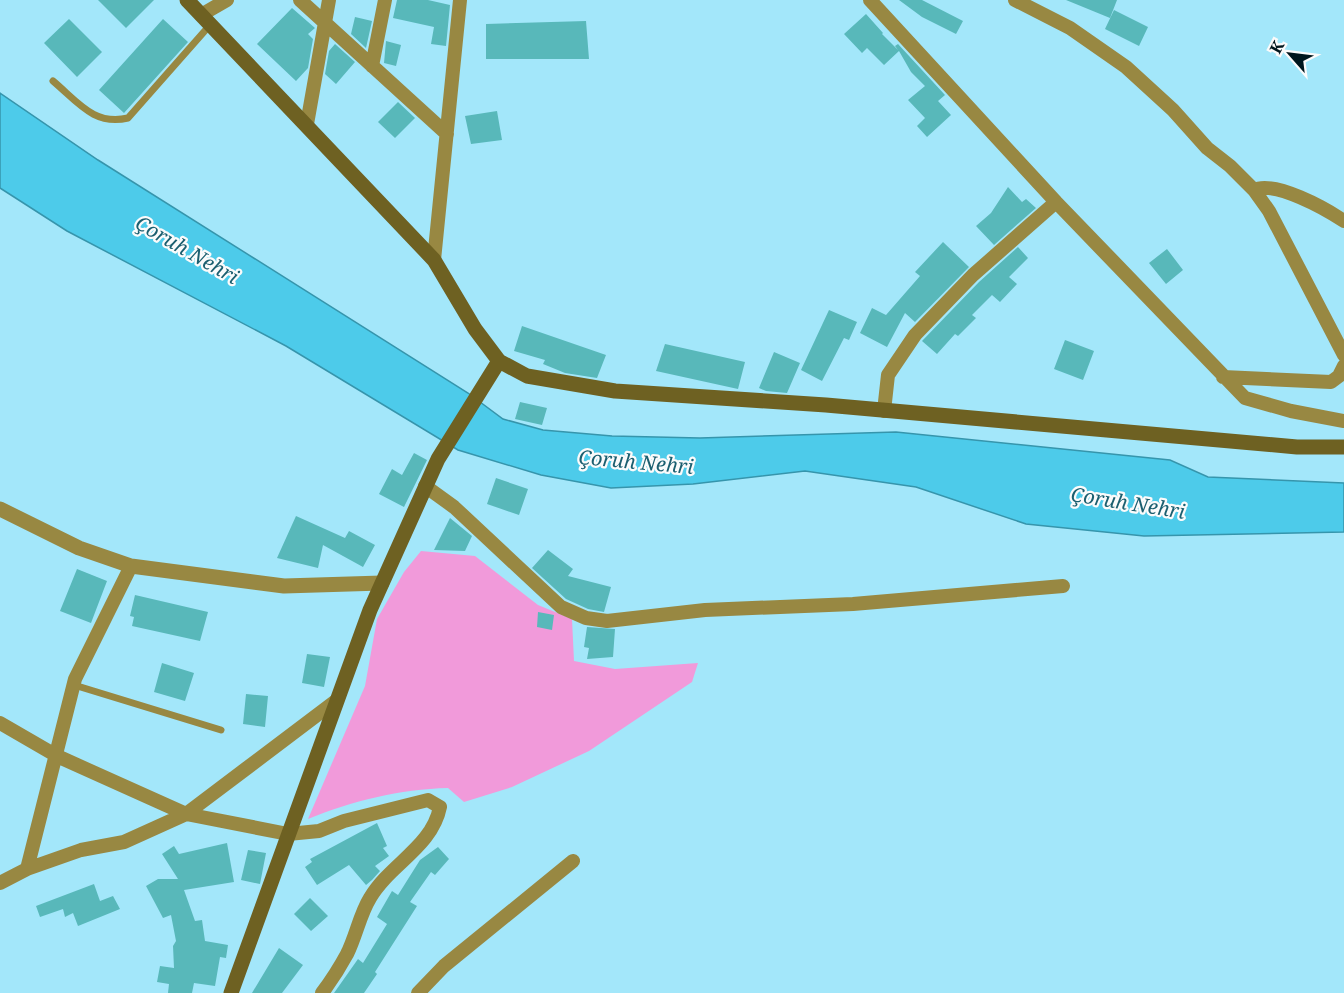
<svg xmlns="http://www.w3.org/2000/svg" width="1344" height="993" viewBox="0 0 1344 993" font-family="'Noto Serif',serif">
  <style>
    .green { fill: #f19ada }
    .water { fill: #4dcbea; stroke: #3695ac; stroke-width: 1.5 }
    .building { fill: #58b8ba }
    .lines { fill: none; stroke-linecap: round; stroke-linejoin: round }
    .service { stroke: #988842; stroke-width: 7 }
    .minor { stroke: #988842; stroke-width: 14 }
    .tertiary { stroke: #988842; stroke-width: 15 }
    .secondary { stroke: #6e6122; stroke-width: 15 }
    .labels { text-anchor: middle; stroke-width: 4.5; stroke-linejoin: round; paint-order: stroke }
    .water-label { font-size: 20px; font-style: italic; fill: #1b5f70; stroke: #fbfbfb }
  </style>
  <rect width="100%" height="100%" fill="#a3e7fa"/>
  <!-- green -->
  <path class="green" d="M421,551L475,556L538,605L572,619L574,661L615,669L698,663L692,682L589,751L512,787L464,802L448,788C400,789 352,801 308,819L365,686L377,619L404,572Z"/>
  <!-- water -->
  <path class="water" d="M0,93L98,160L468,393L503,419L543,430L612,436L700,438L896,432L1170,460L1208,477L1344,483V532L1144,536L1026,524L916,487L805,471L693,484L611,488L541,475L458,450L286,346L67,231L0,188Z"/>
  <!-- building -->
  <path class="building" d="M98,0H154L126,28Z
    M397,0H428L450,5L446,46L431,44L434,27L393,18Z
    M899,0H922L963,21L956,34L922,17Z
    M1066,0H1117L1110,18Z
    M292,8L315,28L308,34L313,39L308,68L296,81L257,44Z
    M1114,10L1148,27L1139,46L1105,29Z
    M866,14L883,33L882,34L898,50L895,46L898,44L945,95L938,101L951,115L927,137L917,126L925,118L908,100L925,86L911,72L899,51L884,65L867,48L862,53L844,34Z
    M355,17L372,21L366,48L351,34Z
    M69,19L102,52L77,77L44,43Z
    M163,19L188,42L124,113L99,90Z
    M586,21L589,59H486V24Z
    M386,41L401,45L396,66L384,63Z
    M335,44L355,62L336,84L325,74L329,51Z
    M398,102L415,118L395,138L378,122Z
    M497,111L502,140L471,144L465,116Z
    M1008,187L1022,202L1026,199L1036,208L994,245L976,226L991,213Z
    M943,242L969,267L915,322L905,313L887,347L860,333L872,308L886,315L920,276L915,272Z
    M1018,247L1028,258L1009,277L1017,284L1000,302L992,295L972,315L976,318L958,336L955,334L937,354L922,341L979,282Z
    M1167,249L1183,270L1166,284L1149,263Z
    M829,310L857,322L849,340L844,338L822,381L801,370Z
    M522,326L606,355L597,378L565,373L543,364L545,360L514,351Z
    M1065,340L1094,351L1083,380L1054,369Z
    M665,344L745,362L738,389L656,371Z
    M774,352L800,363L787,393L766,391L759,388Z
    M520,402L547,408L542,425L515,419Z
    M414,453L427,460L404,507L379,494L392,469L402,475Z
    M496,478L528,489L519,515L487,504Z
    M296,516L345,538L349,531L375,545L363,567L323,545L318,568L277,558Z
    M450,518L472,536L465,551L434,550Z
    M548,550L573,569L568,576L611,587L604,612L588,609L566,599L532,568Z
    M77,569L107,581L91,623L60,611Z
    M135,595L208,612L200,641L132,626L134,617L130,616Z
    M538,612L554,615L552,630L537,627Z
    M587,627L615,629L613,657L587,659L589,648L584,647Z
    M307,654L330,657L324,687L302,683Z
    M162,663L194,673L185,701L154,692Z
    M246,694L268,696L265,727L243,724Z
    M377,823L387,846L383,848L389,856L375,866L380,871L372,880L366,885L349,865L317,885L305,867L312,862L310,859Z
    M227,843L234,882L184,890L195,921L202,920L205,941L228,945L226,958L220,957L215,986L194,983L192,993H168L169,984L157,982L160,966L174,968L173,946L176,941L171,915L163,918L146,886L158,879H178L162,854L174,846L179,854Z
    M438,847L449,859L435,875L431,872L410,902L417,906L375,972L377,974L364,993H334L358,959L363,963L387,924L377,917L392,891L398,895L420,860Z
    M248,850L266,853L260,884L241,880Z
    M94,884L100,901L113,896L120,909L78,926L73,913L65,917L63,909L40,917L36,906Z
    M310,898L328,916L311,931L294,914Z
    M279,948L303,965L282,993H252Z"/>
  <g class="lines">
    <!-- service -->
    <path class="service" d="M53,81C78,102 94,126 128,118L210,25
      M74,685L221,730"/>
    <!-- minor -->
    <path class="minor" d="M300,0L447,134
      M870,0L1056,202L1245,398L1291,411L1344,421
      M1015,0L1070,28L1126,67L1173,110L1207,148L1230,166L1254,190L1269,211L1344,355
      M201,15L227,0
      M372,66L385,0
      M307,124L329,0
      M1254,190C1275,180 1326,209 1344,221
      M434,260L460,0
      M1223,377L1331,382L1339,376L1344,366
      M884,411L888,375L915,335L973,275L1056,202
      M425,486L454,507L561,607L586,618L607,621L705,610L853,604L1063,586
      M0,723L57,756L186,814L337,700
      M27,869L75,679L131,566
      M0,883L27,869L81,850L124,842L186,814L288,834L319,831L344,821L428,800L440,807C432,847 390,864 370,898C360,914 356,936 347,954C340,967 331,981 322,993
      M418,993L444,966L573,861"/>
    <!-- tertiary -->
    <path class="tertiary" d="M0,509L79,548L131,566L284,586L382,583"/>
    <!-- secondary -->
    <path class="secondary" d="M187,0L434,260L475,329L499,361L527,376L615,391L826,405L1297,447H1344
      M231,993L370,610L438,459L499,361"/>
  </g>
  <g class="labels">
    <!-- water labels -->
    <g class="water-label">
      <text transform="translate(187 250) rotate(30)" y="7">Çoruh Nehri</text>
      <text transform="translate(636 462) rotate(5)" y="7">Çoruh Nehri</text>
      <text transform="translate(1128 503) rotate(9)" y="7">Çoruh Nehri</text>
    </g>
  </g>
  <!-- north arrow -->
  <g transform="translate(1290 54) rotate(298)" stroke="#fbfbfb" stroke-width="4.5" paint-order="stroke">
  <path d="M0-4.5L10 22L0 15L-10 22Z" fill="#00161d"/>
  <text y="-9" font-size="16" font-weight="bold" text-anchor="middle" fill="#00161d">K</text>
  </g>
</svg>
